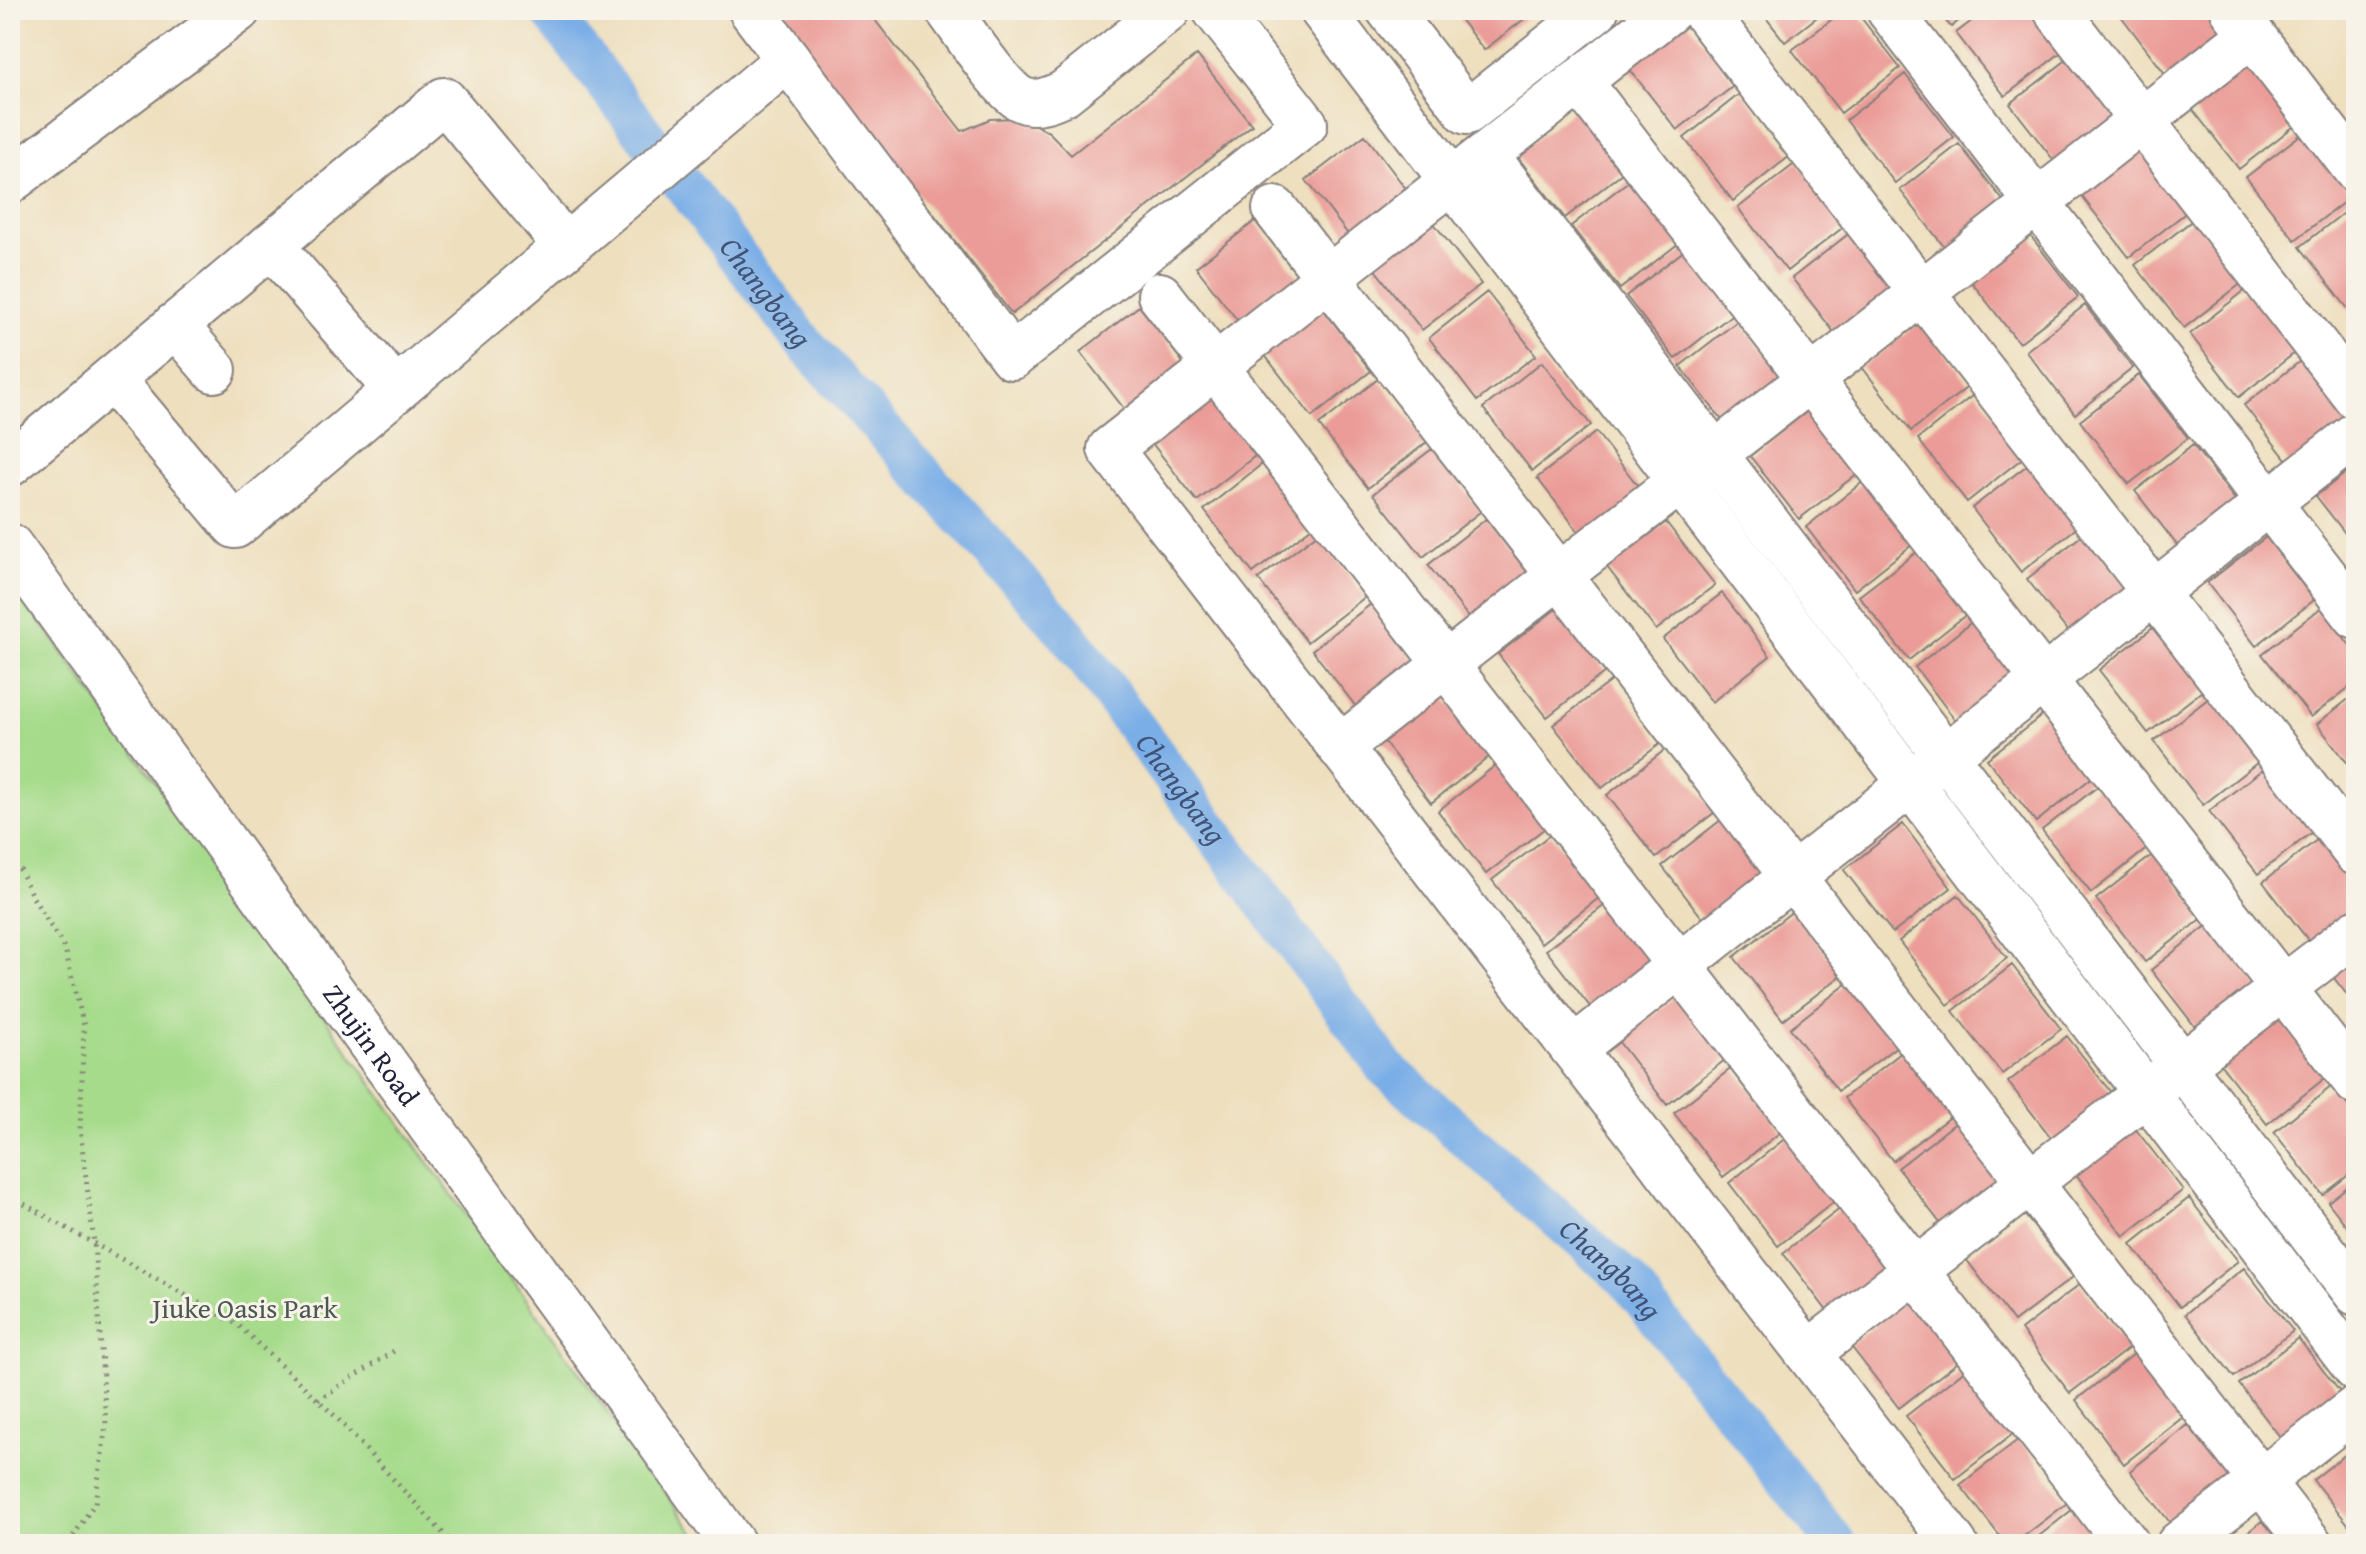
<svg xmlns="http://www.w3.org/2000/svg" width="2366" height="1554" viewBox="0 0 2366 1554" font-family="'Gentium Book Plus',serif">
  <style>
    .green { fill: #a6db8b; stroke: #647e63; stroke-width: 2 }
    .lines { fill: none; stroke-linecap: round; stroke-linejoin: round }
    .canal { stroke: #7aaee7; stroke-width: 40 }
    .building { fill: #eb9c98 }
    .minor-casing { stroke: #88807c; stroke-width: 48 }
    .path { stroke: #88807c; stroke-width: 5; stroke-dasharray: 2 6; stroke-linecap: butt }
    .minor { stroke: #fff; stroke-width: 44 }
    .labels { text-anchor: middle; stroke-width: 6; stroke-linejoin: round; paint-order: stroke }
    .street-label { font-size: 28px; fill: #22223b; stroke: #f7f3e8 }
    .park-label { font-size: 28px; fill: #4a5a53; stroke: #f7f3e8 }
    .water-label { font-size: 30px; font-style: italic; fill: #415377; stroke: #f7f3e8 }
  </style>
  <rect width="100%" height="100%" fill="#f7f3e8"/>
  <filter id="ink" filterUnits="userSpaceOnUse"><feTurbulence type="fractalNoise" baseFrequency=".0125" numOctaves="2"/><feDisplacementMap in="SourceGraphic" scale="16" xChannelSelector="R" yChannelSelector="G"/><feConvolveMatrix kernelMatrix="1 2 1 2 8 2 1 2 1" color-interpolation-filters="sRGB"/></filter>
  <filter id="wash" filterUnits="userSpaceOnUse"><feTurbulence type="fractalNoise" baseFrequency=".006" numOctaves="4" result="noise"/><feDisplacementMap in="SourceGraphic" scale="32" xChannelSelector="R" yChannelSelector="G"/><feGaussianBlur stdDeviation="1.8" result="paint"/><feColorMatrix in="noise" values="0 0 0 0 0 0 0 0 0 0 0 0 0 0 0 0 0 1.4 0 .05"/><feComposite in="paint" operator="in"/></filter>
  <g filter="url(#wash)">
    <rect width="100%" height="100%" fill="#eedfbe"/>
    <!-- green -->
    <path class="green" d="M10,579L702,1544H10Z"/>
    <g class="lines">
      <!-- canal -->
      <path class="canal" id="s1" d="M549,10L805,344L1064,630L1387,1069L1627,1280L1837,1544"/>
    </g>
    <g id="blocks">
      <!-- building -->
      <path class="building" d="M792,10H867L962,131L990,119L1022,118L1049,132L1071,155L1197,55L1252,125L1012,314L781,19Z
        M1453,10H1536L1484,50Z
        M1760,10H1826L1785,42Z
        M1844,10H1855L1900,68L1841,113L1792,50Z
        M1937,10H1972L1951,27Z
        M1986,10H2032L2063,51L2005,96L1956,33Z
        M2129,10H2210L2228,34L2170,80L2121,16Z
        M1687,21L1736,84L1677,130L1628,67Z
        M2069,58L2118,121L2059,167L2010,104Z
        M2249,60L2298,123L2239,169L2190,106Z
        M1905,74L1954,137L1895,183L1846,120Z
        M1742,92L1791,155L1733,201L1684,138Z
        M1575,109L1623,172L1565,218L1516,155Z
        M2304,132L2353,195L2295,240L2246,177Z
        M1365,135L1413,198L1355,243L1306,180Z
        M1959,144L2008,207L1949,253L1900,190Z
        M2139,148L2188,211L2129,257L2080,194Z
        M1797,162L1846,225L1787,271L1738,208Z
        M1630,180L1679,243L1620,289L1571,226Z
        M2356,203V305L2349,310L2300,247Z
        M2194,219L2243,282L2184,328L2135,265Z
        M1255,221L1304,284L1245,330L1196,267Z
        M1432,221L1481,284L1422,330L1373,267Z
        M1851,232L1900,295L1841,341L1792,278Z
        M2029,234L2078,297L2019,343L1970,280Z
        M1685,250L1734,313L1675,359L1626,296Z
        M2248,288L2297,351L2239,397L2190,334Z
        M1487,292L1536,355L1477,401L1429,338Z
        M2085,305L2133,368L2075,414L2026,351Z
        M1139,306L1188,369L1129,415L1080,352Z
        M1322,308L1371,371L1312,417L1264,354Z
        M1739,320L1788,383L1729,429L1680,366Z
        M1921,322L1970,385L1911,431L1862,367Z
        M2303,359L2352,422L2293,468L2244,405Z
        M1542,362L1591,425L1532,471L1483,408Z
        M2139,375L2188,438L2129,484L2080,421Z
        M1378,379L1427,442L1368,488L1319,425Z
        M1207,392L1255,456L1197,501L1148,438Z
        M1977,392L2025,456L1967,502L1918,439Z
        M1809,410L1858,473L1799,519L1750,456Z
        M1596,432L1645,495L1586,541L1537,478Z
        M2193,445L2242,509L2184,554L2135,491Z
        M1432,449L1481,511L1423,557L1373,494Z
        M2030,463L2079,526L2021,572L1972,508Z
        M1262,464L1312,527L1253,573L1204,510Z
        M2356,465V547L2316,496Z
        M1864,481L1913,544L1855,590L1806,527Z
        M1486,519L1535,582L1477,628L1428,565Z
        M1666,522L1715,585L1656,630L1607,567Z
        M2085,533L2134,596L2076,642L2027,579Z
        M1317,534L1365,597L1307,642L1258,579Z
        M2266,537L2314,600L2256,646L2207,583Z
        M1918,551L1967,614L1909,660L1859,596Z
        M1722,593L1770,656L1712,702L1663,639Z
        M1371,604L1420,667L1361,713L1312,650Z
        M2321,608L2356,653V682L2311,717L2262,654Z
        M1556,609L1605,672L1547,717L1498,654Z
        M1973,621L2022,684L1963,730L1915,667Z
        M2158,624L2206,688L2148,733L2099,670Z
        M1612,680L1661,743L1602,788L1553,725Z
        M1441,693L1490,756L1431,803L1382,739Z
        M2356,693V774L2317,724Z
        M2213,695L2262,759L2203,805L2154,741Z
        M2045,713L2094,776L2036,822L1987,759Z
        M1666,749L1715,812L1656,858L1607,795Z
        M1496,765L1545,828L1486,874L1438,811Z
        M2267,766L2316,829L2258,874L2209,811Z
        M2101,784L2149,847L2091,893L2042,830Z
        M1721,820L1770,883L1711,929L1662,866Z
        M1903,824L1951,888L1893,933L1844,870Z
        M1551,834L1600,897L1541,943L1492,880Z
        M2322,836L2356,880V910L2312,945L2263,882Z
        M2155,853L2204,917L2145,962L2096,899Z
        M1958,895L2007,958L1948,1005L1899,941Z
        M1605,905L1654,968L1595,1013L1546,950Z
        M1793,911L1842,975L1783,1020L1734,957Z
        M2209,924L2258,987L2200,1033L2151,970Z
        M2356,953V1006L2330,973Z
        M2012,965L2061,1029L2002,1074L1953,1011Z
        M1848,983L1897,1046L1838,1091L1790,1028Z
        M1677,996L1726,1059L1667,1105L1619,1042Z
        M2277,1015L2325,1078L2267,1124L2218,1061Z
        M2067,1036L2116,1099L2057,1145L2008,1082Z
        M1902,1052L1952,1115L1893,1161L1844,1098Z
        M1733,1067L1782,1131L1723,1177L1674,1113Z
        M2332,1086L2356,1116V1169L2323,1195L2274,1132Z
        M1957,1122L2006,1186L1947,1232L1898,1168Z
        M2134,1127L2183,1190L2124,1236L2075,1173Z
        M1787,1137L1836,1200L1778,1246L1729,1183Z
        M2356,1180V1238L2328,1202Z
        M2189,1198L2238,1261L2180,1307L2131,1244Z
        M1841,1208L1890,1271L1831,1316L1783,1253Z
        M2024,1214L2073,1277L2014,1322L1966,1259Z
        M2244,1268L2293,1331L2234,1377L2185,1314Z
        M2080,1284L2129,1348L2070,1393L2021,1330Z
        M1908,1298L1958,1362L1899,1408L1850,1345Z
        M2298,1338L2347,1401L2288,1447L2239,1384Z
        M2134,1354L2183,1417L2124,1464L2076,1400Z
        M1965,1370L2014,1433L1955,1479L1906,1416Z
        M2188,1425L2238,1488L2179,1534L2130,1471Z
        M2019,1439L2067,1503L2014,1544H2006L1960,1485Z
        M2356,1446V1534L2313,1480Z
        M2073,1509L2100,1544H2029Z
        M2262,1521L2281,1544H2233Z"/>
    </g>
  </g>
  <g filter="url(#ink)">
    <use href="#blocks" fill-opacity="0" stroke="#88807c" stroke-width="2"/>
    <g class="lines">
      <!-- minor casing -->
      <g class="minor-casing">
        <g id="minor">
          <path d="M751,10L1012,357L1305,124L1215,10"/>
          <path d="M948,10C963,30 1001,89 1021,99C1035,106 1051,99 1064,93L1168,10"/>
          <path d="M1322,10L2356,1369"/>
          <path d="M1389,10L1467,112L1596,10"/>
          <path d="M1670,10L1110,449L1955,1544"/>
          <path d="M1703,10L2356,853"/>
          <path d="M1889,10L2356,616"/>
          <path d="M2056,10L2356,397"/>
          <path d="M2233,10L2356,170"/>
          <path d="M1579,81L2356,1082"/>
          <path d="M1486,155L2356,1293"/>
          <path d="M10,181L238,10"/>
          <path d="M1275,209L2310,1544"/>
          <path d="M271,245L396,390"/>
          <path d="M1160,295L2127,1544"/>
          <path d="M175,325L214,370"/>
          <path d="M112,379L235,526L788,59"/>
          <path d="M10,464L444,100L566,246"/>
          <path id="s2" d="M10,546L733,1544"/>
          <path d="M1340,747L2252,34"/>
          <path d="M1573,1049L2356,434"/>
          <path d="M1808,1353L2356,932"/>
          <path d="M2179,1544L2356,1408"/>
        </g>
      </g>
      <!-- path -->
      <path class="path" d="M10,847L32,896L65,949L84,1026L80,1130L94,1242L106,1425L95,1503L68,1544
        M10,1196L238,1325L335,1416L453,1544
        M318,1400L397,1349"/>
      <!-- minor -->
      <use href="#minor" class="minor"/>
    </g>
  </g>
  <g class="labels">
    <!-- street labels -->
    <g class="street-label">
      <text dy="10" stroke="none"><textPath href="#s2" startOffset="616">Zhujin Road</textPath></text>
    </g>
    <!-- park labels -->
    <g class="park-label">
      <text x="245" y="1318">Jiuke Oasis Park</text>
    </g>
    <!-- water labels -->
    <g class="water-label">
      <text dy="10" stroke="none"><textPath href="#s1" startOffset="356">Changbang</textPath></text>
      <text dy="10" stroke="none"><textPath href="#s1" startOffset="1004">Changbang</textPath></text>
      <text dy="10" stroke="none"><textPath href="#s1" startOffset="1652">Changbang</textPath></text>
    </g>
  </g>
  <!-- margin -->
  <rect width="2366" height="1554" fill="none" stroke="#f7f3e8" stroke-width="40"/>
</svg>
